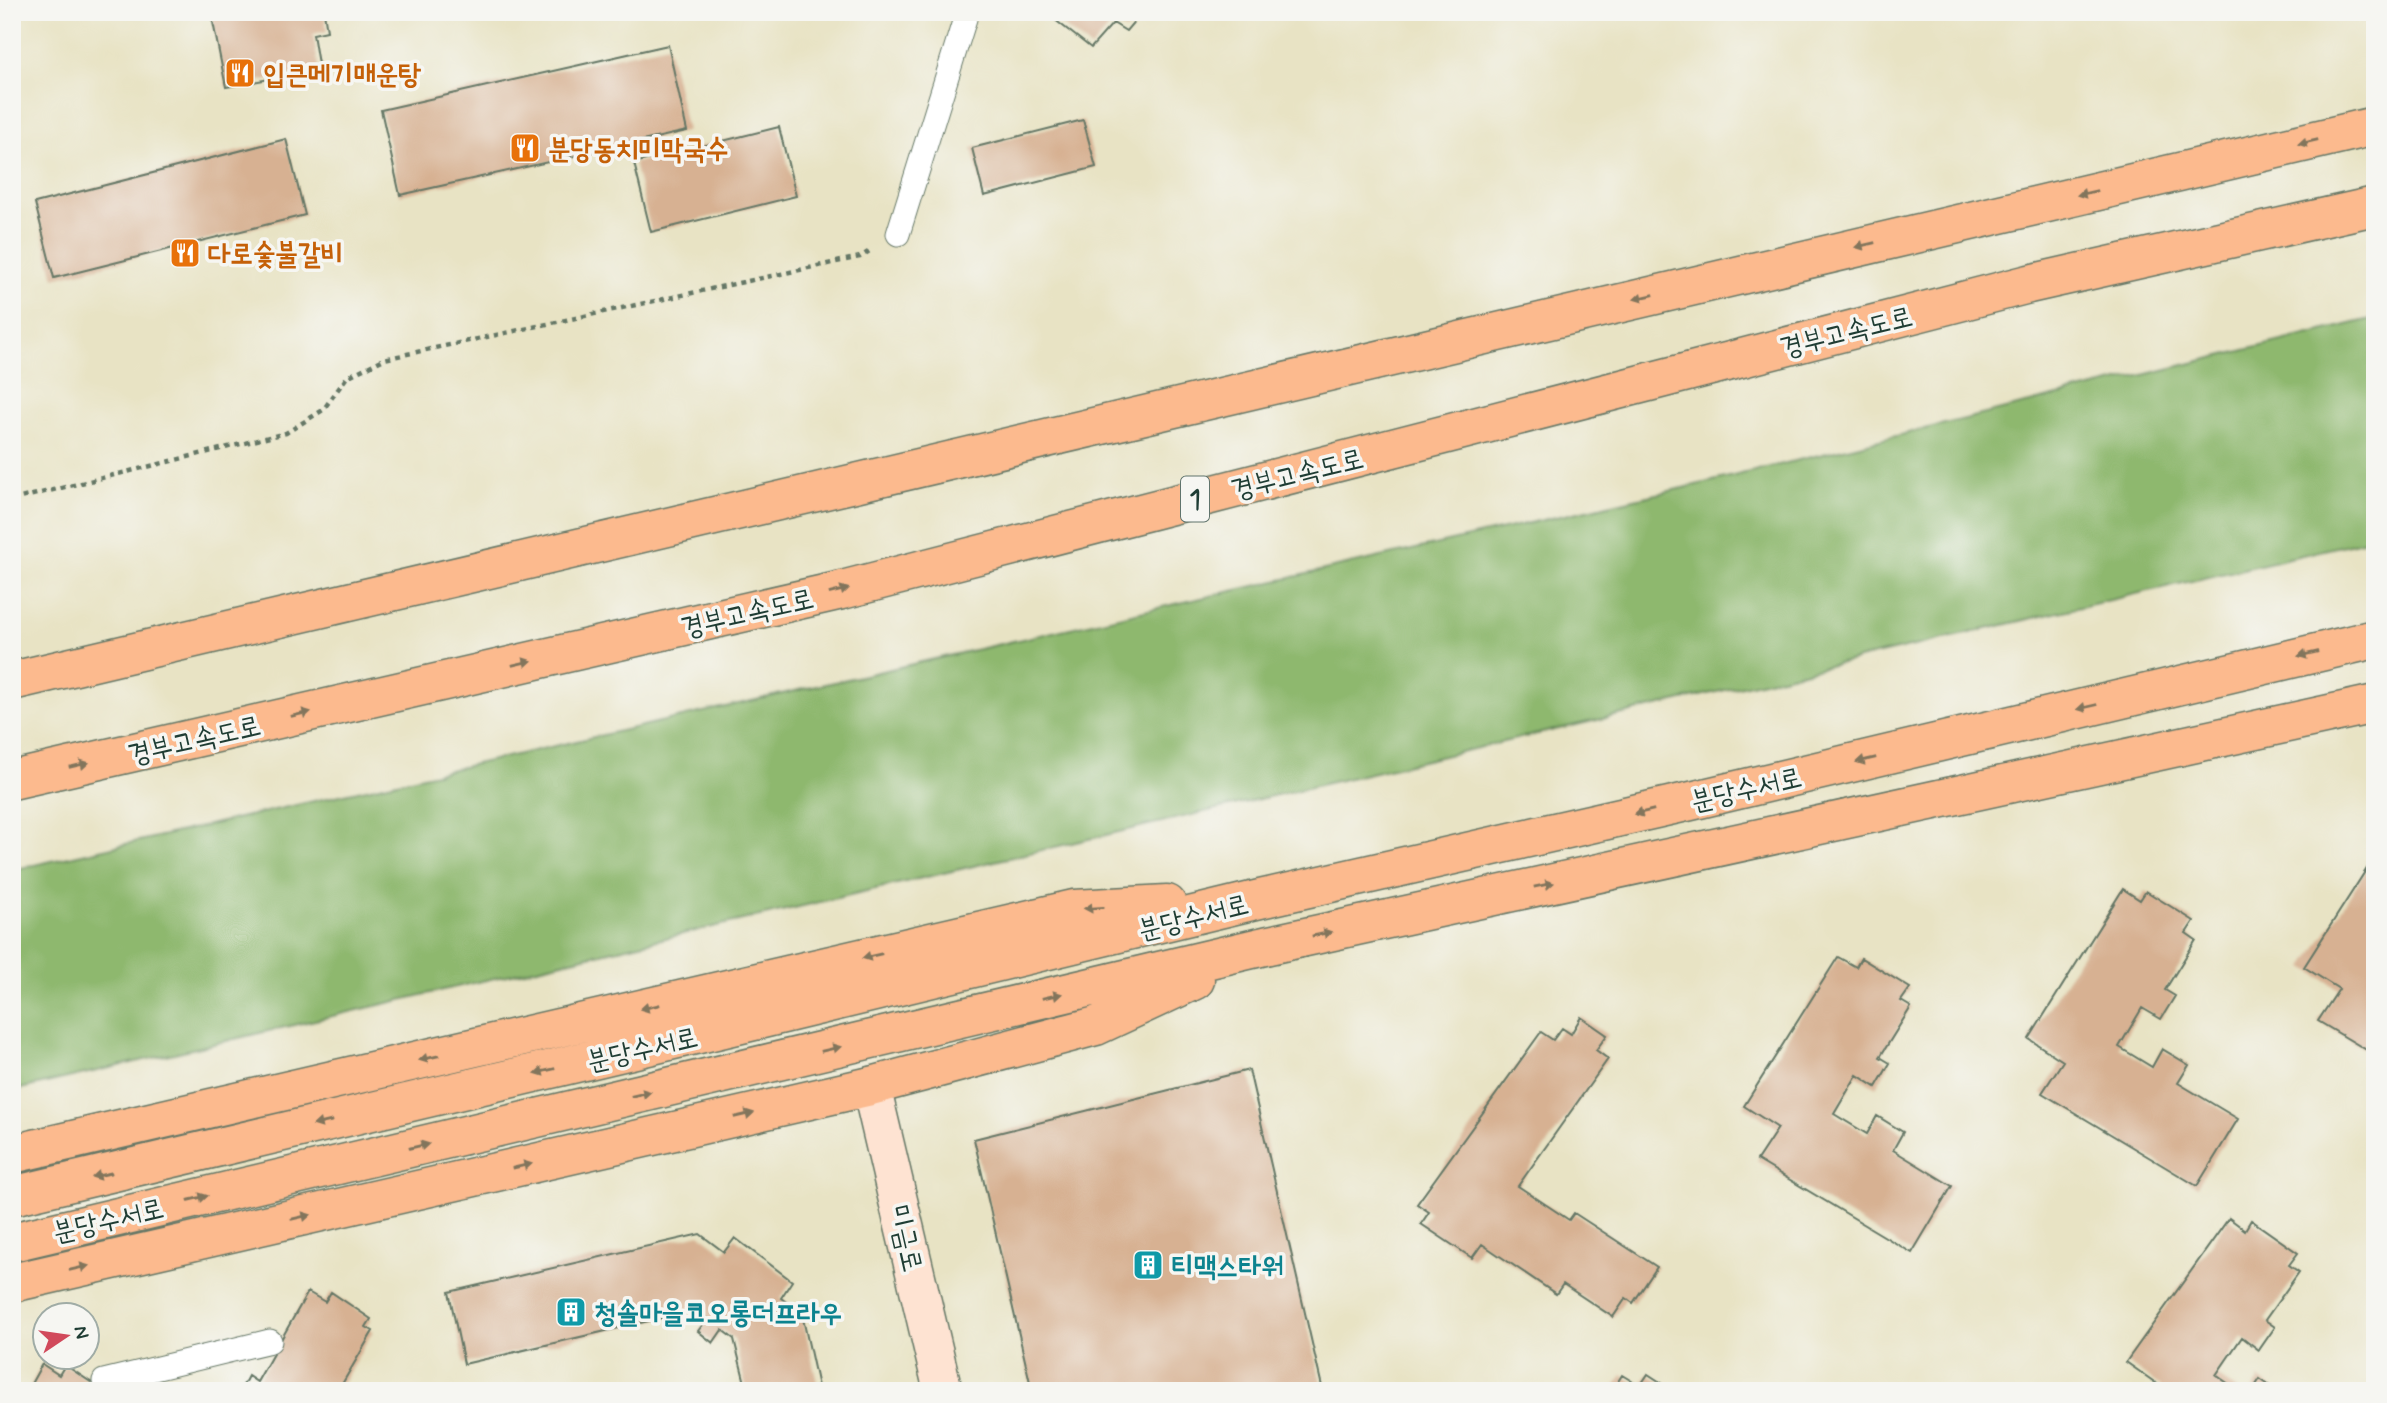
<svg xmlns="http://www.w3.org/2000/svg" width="2387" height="1403" viewBox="0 0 2387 1403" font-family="Mynerve,'Poor Story',sans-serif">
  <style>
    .forest { fill: #8eb86e; stroke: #567a51; stroke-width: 2 }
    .building { fill: #d7b192 }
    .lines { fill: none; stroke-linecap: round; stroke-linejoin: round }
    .service-casing { stroke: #657766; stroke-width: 25 }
    .secondary-casing { stroke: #657766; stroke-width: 41 }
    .trunk-casing { stroke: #657766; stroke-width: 41 }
    .motorway-casing { stroke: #657766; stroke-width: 41 }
    .path { stroke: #657766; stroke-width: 4.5; stroke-dasharray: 5 5; stroke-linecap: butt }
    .service { stroke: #fff; stroke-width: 23 }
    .secondary { stroke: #fee3d2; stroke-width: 38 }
    .trunk { stroke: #fcba8e; stroke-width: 38 }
    .motorway { stroke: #fcba8e; stroke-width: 38 }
    .oneway { fill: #82755c }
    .labels { text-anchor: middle; stroke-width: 7; stroke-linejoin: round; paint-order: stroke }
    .shield { fill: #f6f6f2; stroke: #60746d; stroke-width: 2 }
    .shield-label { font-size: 26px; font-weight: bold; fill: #1f3d34 }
    .food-label { font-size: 28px; font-weight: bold; fill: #c56008; stroke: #f6f6f2; text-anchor: start }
    .street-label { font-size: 28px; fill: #1f3d34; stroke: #f6f6f2 }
    .culture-label { font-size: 28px; font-weight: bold; fill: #0d838f; stroke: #f6f6f2; text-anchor: start }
  </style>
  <rect width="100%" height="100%" fill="#f6f6f2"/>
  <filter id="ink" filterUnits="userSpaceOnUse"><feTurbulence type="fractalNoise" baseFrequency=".0143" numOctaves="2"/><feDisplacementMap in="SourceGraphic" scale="14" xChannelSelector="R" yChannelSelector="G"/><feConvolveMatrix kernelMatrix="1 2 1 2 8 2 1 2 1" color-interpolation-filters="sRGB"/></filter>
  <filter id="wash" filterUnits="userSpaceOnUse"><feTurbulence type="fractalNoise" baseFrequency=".00686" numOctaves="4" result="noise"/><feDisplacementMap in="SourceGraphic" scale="28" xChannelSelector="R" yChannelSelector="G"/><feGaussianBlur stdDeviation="1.57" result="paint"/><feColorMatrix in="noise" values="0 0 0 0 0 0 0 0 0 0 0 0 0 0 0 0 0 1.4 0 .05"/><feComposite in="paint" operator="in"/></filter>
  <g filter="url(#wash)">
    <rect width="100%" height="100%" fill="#e8e3c4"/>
    <!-- forest -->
    <path class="forest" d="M2375,318V538L12,1091V870L1709,482Z"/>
    <g id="blocks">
      <!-- building -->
      <path class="building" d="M211,12H324L327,31L313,34L319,70L226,87Z
        M1045,12H1142L1126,31L1113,23L1091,48Z
        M668,45L687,131L400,195L381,110Z
        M1083,120L1096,167L984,196L972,148Z
        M779,127L796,196L651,232L634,163Z
        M286,139L305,215L54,278L35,203Z
        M2375,856V1055L2318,1021L2339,989L2304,967Z
        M2123,889L2140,900L2146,891L2194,921L2186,933L2196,940L2165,990L2175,996L2161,1019L2142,1008L2119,1047L2152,1067L2162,1049L2189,1065L2178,1083L2238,1119L2197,1186L2042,1093L2063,1061L2029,1039Z
        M1838,957L1856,967L1861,958L1910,988L1901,1001L1911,1007L1880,1057L1890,1063L1876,1087L1857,1075L1834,1114L1867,1134L1877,1116L1903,1132L1893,1150L1952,1186L1912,1253L1757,1160L1778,1128L1744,1106Z
        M1581,1017L1607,1035L1596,1050L1608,1059L1518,1186L1569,1220L1574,1213L1657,1267L1633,1303L1626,1298L1613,1317L1563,1284L1556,1294L1482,1244L1472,1258L1421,1224L1429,1212L1417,1204L1541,1032L1553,1040L1562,1028L1571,1034Z
        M1249,1070L1323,1391H1032L974,1139Z
        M2229,1218L2245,1230L2251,1220L2298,1253L2289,1265L2299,1272L2265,1320L2275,1327L2259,1350L2242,1337L2216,1375L2239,1391H2157L2160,1386L2126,1362Z
        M700,1234L724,1252L735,1238L792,1281L781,1298L802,1314L819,1391H747L734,1339L722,1330L713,1343L698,1331L707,1319L696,1310L464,1364L449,1292Z
        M308,1292L325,1302L331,1292L371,1319L366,1327L373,1331L338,1391H240L248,1376L257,1382Z
        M42,1364L59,1375L65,1365L104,1391H27Z
        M1648,1374L1674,1391H1612L1622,1375L1640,1386Z
        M2260,1379L2277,1391H2252Z"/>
    </g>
  </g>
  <g filter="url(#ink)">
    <use href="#blocks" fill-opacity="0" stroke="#657766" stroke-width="2"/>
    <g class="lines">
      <!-- service casing -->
      <g class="service-casing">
        <path id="service" d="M898,234L967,12
          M104,1381L270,1341"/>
      </g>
      <!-- secondary casing -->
      <g class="secondary-casing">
        <path id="secondary" d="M871,1086L943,1391"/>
      </g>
      <!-- trunk casing -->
      <g class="trunk-casing">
        <path id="trunk" d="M12,1154L1074,909L1167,904
          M12,1196L754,1021L1260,899L1691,801L2375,639
          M12,1242L1269,945L2375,704
          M12,1283L871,1086L1096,1026L1195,980"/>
      </g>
      <!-- motorway casing -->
      <g class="motorway-casing">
        <path id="motorway" d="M12,681L2375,126
          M12,780L842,590L2029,284L2375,206"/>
      </g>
      <!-- path -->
      <path class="path" d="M12,500L286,433L323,410L347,377L384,359L860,257L873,249"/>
      <!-- service -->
      <use href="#service" class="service"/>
      <!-- secondary -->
      <use href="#secondary" class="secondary"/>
      <!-- trunk -->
      <use href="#trunk" class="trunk"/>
      <!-- motorway -->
      <use href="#motorway" class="motorway"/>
    </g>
    <!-- one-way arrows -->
    <defs><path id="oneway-solid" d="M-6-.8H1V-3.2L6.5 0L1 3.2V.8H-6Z" transform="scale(1.75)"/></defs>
    <g class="oneway">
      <use href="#oneway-solid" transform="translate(2308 142) rotate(167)"/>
      <use href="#oneway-solid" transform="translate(2087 193) rotate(167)"/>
      <use href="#oneway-solid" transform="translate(1865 245) rotate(167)"/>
      <use href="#oneway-solid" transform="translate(1644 297) rotate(167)"/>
      <use href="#oneway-solid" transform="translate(839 591) rotate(-14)"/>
      <use href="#oneway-solid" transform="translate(2308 654) rotate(167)"/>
      <use href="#oneway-solid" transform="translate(522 663) rotate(-13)"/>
      <use href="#oneway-solid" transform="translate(2087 707) rotate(167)"/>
      <use href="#oneway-solid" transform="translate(301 714) rotate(-13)"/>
      <use href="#oneway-solid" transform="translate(1866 760) rotate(167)"/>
      <use href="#oneway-solid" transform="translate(79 765) rotate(-13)"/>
      <use href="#oneway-solid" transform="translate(1644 812) rotate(167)"/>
      <use href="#oneway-solid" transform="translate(1544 885) rotate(-12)"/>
      <use href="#oneway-solid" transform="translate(1094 908) rotate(177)"/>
      <use href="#oneway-solid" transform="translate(1322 934) rotate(-12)"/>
      <use href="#oneway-solid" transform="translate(872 956) rotate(167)"/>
      <use href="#oneway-solid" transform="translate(1052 996) rotate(-13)"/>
      <use href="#oneway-solid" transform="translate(650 1007) rotate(167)"/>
      <use href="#oneway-solid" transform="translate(831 1049) rotate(-13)"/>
      <use href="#oneway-solid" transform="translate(429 1058) rotate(167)"/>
      <use href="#oneway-solid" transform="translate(545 1071) rotate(167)"/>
      <use href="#oneway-solid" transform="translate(641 1094) rotate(-13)"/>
      <use href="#oneway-solid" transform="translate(744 1115) rotate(-13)"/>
      <use href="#oneway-solid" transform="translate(323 1123) rotate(167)"/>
      <use href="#oneway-solid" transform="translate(419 1146) rotate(-13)"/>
      <use href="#oneway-solid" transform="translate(522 1166) rotate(-13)"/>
      <use href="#oneway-solid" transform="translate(102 1175) rotate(167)"/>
      <use href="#oneway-solid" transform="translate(198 1198) rotate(-13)"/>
      <use href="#oneway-solid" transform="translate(301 1217) rotate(-13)"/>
      <use href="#oneway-solid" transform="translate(79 1268) rotate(-13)"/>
    </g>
  </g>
  <!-- icons -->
  <defs>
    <g id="restaurant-square" transform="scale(1.575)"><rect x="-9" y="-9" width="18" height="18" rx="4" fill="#e8710a" stroke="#f6f6f2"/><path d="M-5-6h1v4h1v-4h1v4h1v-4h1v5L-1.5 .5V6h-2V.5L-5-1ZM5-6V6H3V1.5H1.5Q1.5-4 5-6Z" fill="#fff"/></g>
    <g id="building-square" transform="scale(1.575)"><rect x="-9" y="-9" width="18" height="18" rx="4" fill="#0f9aa8" stroke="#f6f6f2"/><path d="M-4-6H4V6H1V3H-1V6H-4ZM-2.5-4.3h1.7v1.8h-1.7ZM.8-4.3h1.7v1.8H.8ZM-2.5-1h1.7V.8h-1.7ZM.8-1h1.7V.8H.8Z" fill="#fff"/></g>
  </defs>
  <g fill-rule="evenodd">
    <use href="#restaurant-square" x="240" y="73"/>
    <use href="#restaurant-square" x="525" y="148"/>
    <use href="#restaurant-square" x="185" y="253"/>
    <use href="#building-square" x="1148" y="1265"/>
    <use href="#building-square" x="571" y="1312"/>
  </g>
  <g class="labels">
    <!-- shield labels -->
    <rect class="shield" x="1181" y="476.5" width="28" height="45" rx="5"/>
    <g class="shield-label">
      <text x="1195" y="508">1</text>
    </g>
    <!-- food labels -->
    <g class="food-label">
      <text x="263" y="83">입큰메기매운탕</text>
      <text x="548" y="158">분당동치미막국수</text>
      <text x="208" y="263">다로숯불갈비</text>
    </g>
    <!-- street labels -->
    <g class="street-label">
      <text transform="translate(1846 331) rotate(-14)" y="10">경부고속도로</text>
      <text transform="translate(1297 473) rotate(-14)" y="10">경부고속도로</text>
      <text transform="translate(747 612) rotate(-13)" y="10">경부고속도로</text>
      <text transform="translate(194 739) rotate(-13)" y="10">경부고속도로</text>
      <text transform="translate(1746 788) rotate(-13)" y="10">분당수서로</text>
      <text transform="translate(1193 916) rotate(-14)" y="10">분당수서로</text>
      <text transform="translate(642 1048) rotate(-13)" y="10">분당수서로</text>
      <text transform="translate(108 1219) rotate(-13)" y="10">분당수서로</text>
      <text transform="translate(907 1238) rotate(77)" y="10">미금로</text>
    </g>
    <!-- culture labels -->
    <g class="culture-label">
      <text x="1171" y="1275">티맥스타워</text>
      <text x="594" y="1322">청솔마을코오롱더프라우</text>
    </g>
  </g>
  <!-- margin -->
  <rect width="2387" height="1403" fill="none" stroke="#f6f6f2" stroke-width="42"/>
  <!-- north arrow -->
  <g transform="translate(66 1336) rotate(77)"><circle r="33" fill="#f6f6f2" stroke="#a0aca6" stroke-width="2"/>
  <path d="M0-5L12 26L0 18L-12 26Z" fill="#d1495b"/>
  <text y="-10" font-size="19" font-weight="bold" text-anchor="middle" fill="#1f3d34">N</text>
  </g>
</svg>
